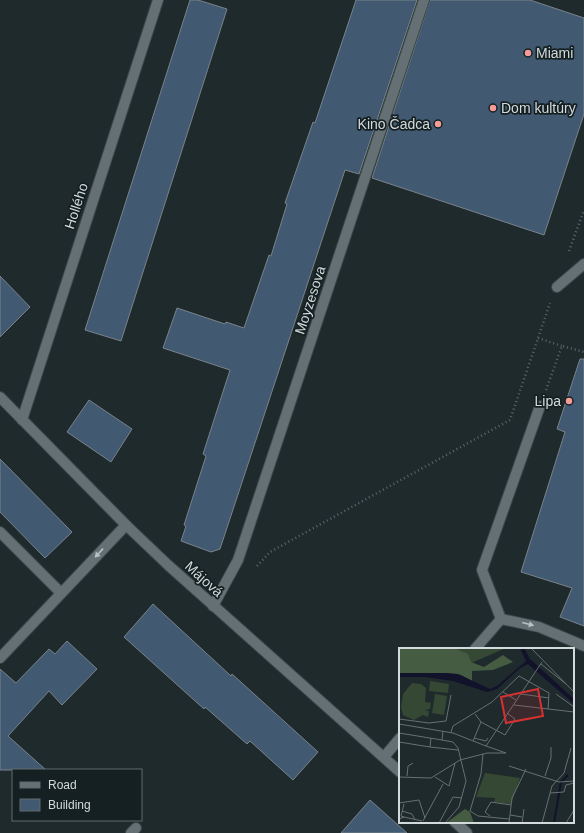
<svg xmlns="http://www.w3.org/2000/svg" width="584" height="833" viewBox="0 0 584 833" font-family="Arial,sans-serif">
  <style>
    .building { fill: #415a71; stroke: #7a828a }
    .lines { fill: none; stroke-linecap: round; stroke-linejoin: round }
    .lane-casing { stroke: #3d4749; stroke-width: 12 }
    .street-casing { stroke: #3d4749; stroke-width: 12 }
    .secondary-casing { stroke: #3d4749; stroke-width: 12 }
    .path { stroke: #5e686b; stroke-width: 2.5; stroke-dasharray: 1 3; stroke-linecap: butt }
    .lane { stroke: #647073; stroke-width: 10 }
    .street { stroke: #647073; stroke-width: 10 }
    .secondary { stroke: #647073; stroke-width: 10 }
    .oneway { fill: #b7c0c2 }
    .poi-dot { fill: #f59c96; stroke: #152023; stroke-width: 1.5 }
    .labels { text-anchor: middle; stroke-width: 3.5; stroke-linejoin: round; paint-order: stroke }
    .poi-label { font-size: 14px; fill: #d3dadc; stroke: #152023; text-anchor: start }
    .street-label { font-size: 14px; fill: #d3dadc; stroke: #152023 }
    .inset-river { fill: none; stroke: #12122b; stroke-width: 2 }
    .inset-road { fill: none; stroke: #677073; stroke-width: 1 }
    .view { fill: #d63131; fill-opacity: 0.15; stroke: #d63131; stroke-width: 2 }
    .inset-edge { fill: none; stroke: #d3dadc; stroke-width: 2 }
  </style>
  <rect width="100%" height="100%" fill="#1f2a2d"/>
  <!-- building -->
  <path class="building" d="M190,0H198L227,9L121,341L85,330Z
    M356,0H417L359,174L345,170L220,549L211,552L181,541L186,526L184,525L206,456L203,454L230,370L163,348L177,308L225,324L226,322L244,328L269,255L271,256L287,204L285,203L313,122L315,123Z
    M430,0H530L584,18V114L544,235L372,178Z
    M0,276L30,307L0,337Z
    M580,359H584V626L560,617L572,588L521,572L565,432L557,429Z
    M89,400L132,429L111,462L67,432Z
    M0,459L72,532L45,558L0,512Z
    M153,604L231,676L232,674L318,752L293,780L250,741L247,744L205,707L204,709L124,637Z
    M67,641L97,669L62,705L49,691L8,736L46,770H0V669L16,683L49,649L55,654Z
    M370,800L407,833H341Z"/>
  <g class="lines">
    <!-- lane casing -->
    <g class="lane-casing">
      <path id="lane" d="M0,532L61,593
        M501,619L482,570L540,406
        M131,833L136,828"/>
    </g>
    <!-- street casing -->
    <g class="street-casing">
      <path id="street" d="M557,287L584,264
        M22,420L158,0
        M213,606L238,560L424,0
        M475,649L501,619L539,627L584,646
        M0,658L126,525
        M384,757L400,738"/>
    </g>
    <!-- secondary casing -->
    <g class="secondary-casing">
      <path id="secondary" d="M0,397L126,525L168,565L400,772
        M455,822L467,833"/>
    </g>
    <!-- path -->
    <path class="path" d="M569,251L584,210
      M538,338L562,346
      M546,390L562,346L584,352
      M257,566L270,552L510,420L550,303"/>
    <!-- lane -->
    <use href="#lane" class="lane"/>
    <!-- street -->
    <use href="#street" class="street"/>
    <!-- secondary -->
    <use href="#secondary" class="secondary"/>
  </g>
  <!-- one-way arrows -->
  <defs><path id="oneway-solid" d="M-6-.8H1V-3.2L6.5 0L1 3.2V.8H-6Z"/></defs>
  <g class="oneway">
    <use href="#oneway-solid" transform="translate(99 553) rotate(133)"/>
    <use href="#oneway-solid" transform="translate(528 624) rotate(14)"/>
  </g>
  <!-- markers -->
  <g class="poi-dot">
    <circle cx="528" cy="53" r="4"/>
    <circle cx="493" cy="108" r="4"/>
    <circle cx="438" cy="124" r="4"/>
    <circle cx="569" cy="401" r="4"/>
  </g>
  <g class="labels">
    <!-- poi labels -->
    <g class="poi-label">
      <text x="536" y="58">Miami</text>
      <text x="501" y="113">Dom kultúry</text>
      <text x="430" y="129" text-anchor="end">Kino Čadca</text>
      <text x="561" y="406" text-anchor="end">Lipa</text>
    </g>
    <!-- street labels -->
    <g class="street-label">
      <text transform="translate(76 206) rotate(-72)" y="5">Hollého</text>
      <text transform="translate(310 300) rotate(-72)" y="5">Moyzesova</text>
      <text transform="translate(204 579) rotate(42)" y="5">Májová</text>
    </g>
  </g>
  <!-- overview -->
  <g transform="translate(399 648)">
    <rect width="175" height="175" fill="#1f2a2d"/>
    <path d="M0,0H107L70,16Z" fill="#354834"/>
    <path d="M0,0H55L69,6L72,14L85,19L104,7L114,14L94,22L73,23V33L62,27L47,25H0ZM66,161L71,164L75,175H47Z" fill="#455c43"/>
    <path d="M86,125L121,130L112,156L95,154L96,150L77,149Z" fill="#354834"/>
    <path d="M31,33L50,36L49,45L30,43ZM13,35L22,36L27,40L26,54L32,55L31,61L25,62L30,63L29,69L24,67L15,72L4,67L2,59L4,46ZM36,46L48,48L45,67L33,65Z" fill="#354834"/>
    <path d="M121,0H125L131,11L175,51V56L129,16L121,20L98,41L88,44L54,33L26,29H0V25H47L59,26L91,41L98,38L127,13Z" fill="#12122b"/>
    <path class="inset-river" d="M155,175L162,134L169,127"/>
    <path class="inset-road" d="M132,0L175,44M142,16L167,36M104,44L117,52M122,46L150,50M157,46L175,59M115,57L175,64M76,66L82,74L106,87L116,71L108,65M0,71L30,75L47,73L52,47M0,76L54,85L87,98L143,14M44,83L43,92L54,94L59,100L67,133L60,159L46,175M52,84L54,78L93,54L120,28L150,45L149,61M0,85L43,92M75,90L87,93L89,90M74,93L82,74M0,94L31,99L32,90M87,98L107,105M31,99L59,102M84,106L82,126L71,163L79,168L110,171M110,118L160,134L175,133M8,128L9,118L14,115M146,128L152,110V99M0,129L32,130L61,112L88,105H107M36,129L50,138L56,115M151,145L165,144L167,137L175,135M0,155L20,152L26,170M3,163L13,166L16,172M111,167L123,169M91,168L86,164L92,154L112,157M5,169L2,168L5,156M0,171L5,169L23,173M24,173L44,136M40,175L54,149L63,150M110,175L113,150L127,121M123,175L125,161M143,175L153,138L165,125L172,100M167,175L175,162"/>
    <path class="view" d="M139,41L144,68L107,75L102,49Z"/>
    <rect width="175" height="175" class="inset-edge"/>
  </g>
  <!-- legend -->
  <rect x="12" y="769" width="130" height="52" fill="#152023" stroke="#616a6d"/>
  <rect x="20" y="782" width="20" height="6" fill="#647073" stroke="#616a6d"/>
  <text x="48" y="789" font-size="12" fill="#d3dadc">Road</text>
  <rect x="20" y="799" width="20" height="12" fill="#415a71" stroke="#616a6d"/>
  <text x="48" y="809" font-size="12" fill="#d3dadc">Building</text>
</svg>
